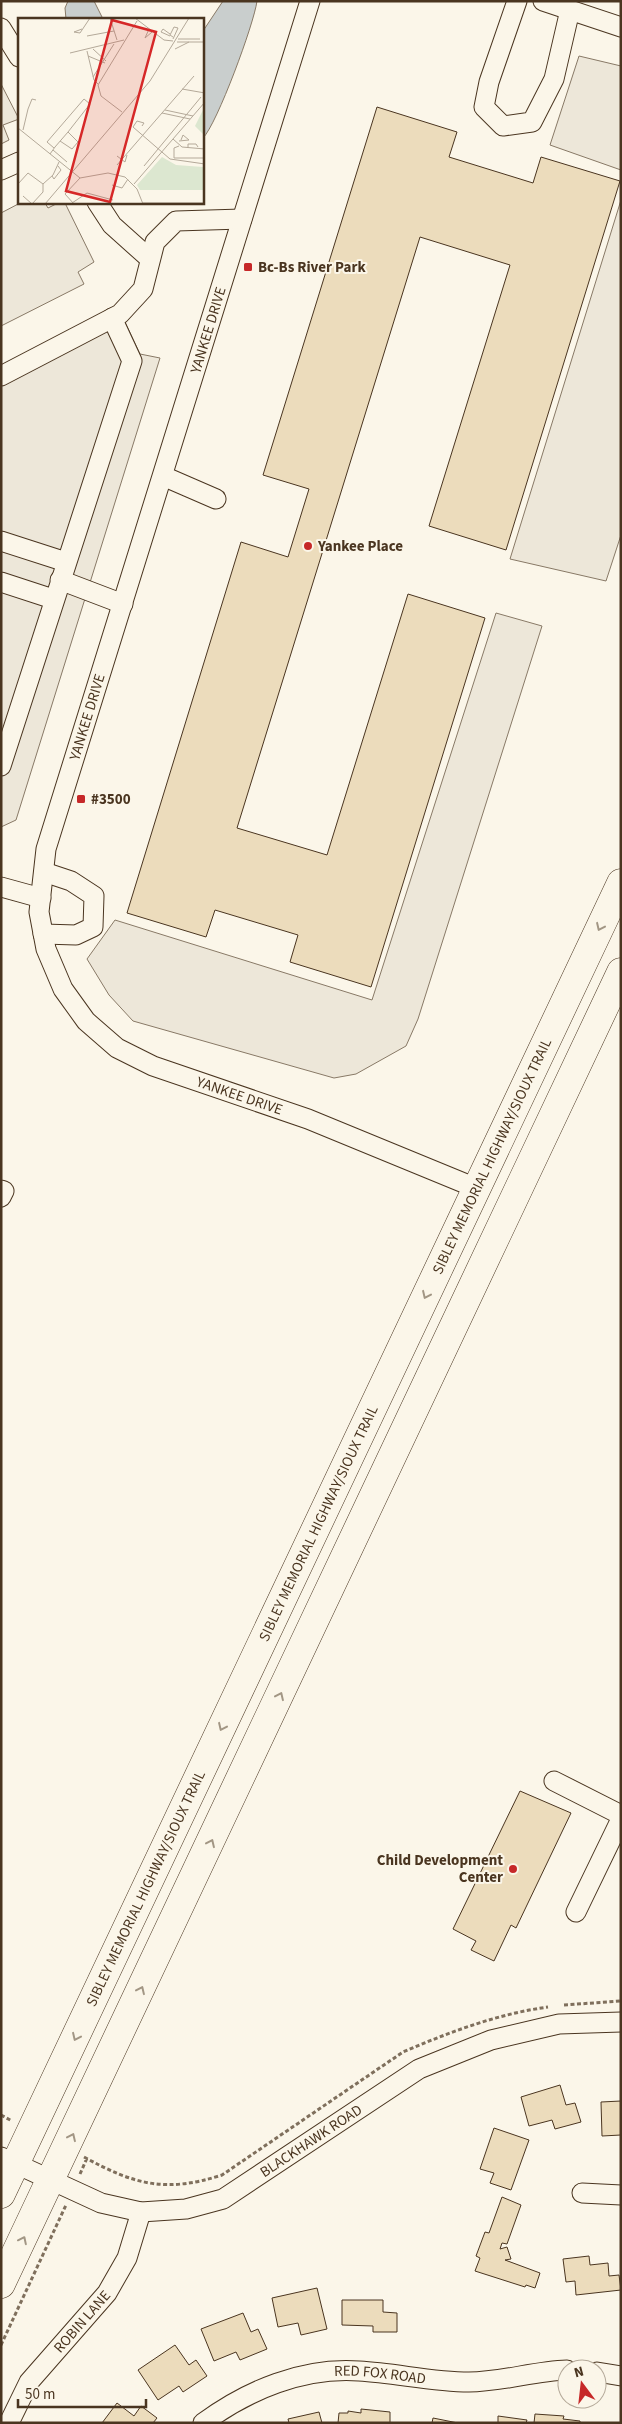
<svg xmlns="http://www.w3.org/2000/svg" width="622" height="2424" viewBox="0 0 622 2424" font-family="'Source Sans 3',sans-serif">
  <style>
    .parking { fill: #ede7d9; stroke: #887966 }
    .water { fill: #c9cecd; stroke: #887966 }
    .building { fill: #ecdcbc; stroke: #4a3520 }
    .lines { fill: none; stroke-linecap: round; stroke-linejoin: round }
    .minor-casing { stroke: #4a3520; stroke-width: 21 }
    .highway-casing { stroke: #4a3520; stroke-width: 29 }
    .path { stroke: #7f6f5c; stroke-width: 3; stroke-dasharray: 4 2.5; stroke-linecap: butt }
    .minor { stroke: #fbf6e9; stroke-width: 19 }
    .highway { stroke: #fbf6e9; stroke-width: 28 }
    .oneway { stroke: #a29684 }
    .poi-dot { fill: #c62828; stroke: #fbf6e9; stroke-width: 2 }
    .labels { text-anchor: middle; stroke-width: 4; stroke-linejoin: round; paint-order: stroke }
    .poi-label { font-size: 15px; font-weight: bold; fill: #4a3520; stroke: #fbf6e9; text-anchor: start }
    .street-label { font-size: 15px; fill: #4a3520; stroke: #fbf6e9 }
    .inset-road { fill: none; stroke: #b4a999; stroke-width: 1 }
    .view { fill: #d62828; fill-opacity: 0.15; stroke: #d62828; stroke-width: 2.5 }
    .inset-edge { fill: none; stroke: #4a3520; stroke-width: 2.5 }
  </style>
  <rect width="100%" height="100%" fill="#fbf6e9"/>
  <!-- parking -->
  <path class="parking" d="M579,56L621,66V170L550,145Z
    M1,84L19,119L3,125L9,140L1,144Z
    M621,200V535L606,581L510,559Z
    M22,202L45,203L48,208L58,203H65L94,262L78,272L84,284L1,326V213Z
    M125,322L140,354L160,358L16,820L1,827V386Z
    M496,613L542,626L418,1019L406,1046L356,1074L334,1078L133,1021L109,995L87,959L115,920L372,1000Z"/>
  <!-- water -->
  <path class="water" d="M68,1H94L103,19H66L65,8Z
    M223,1H257C254,24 217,124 203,138V31Z"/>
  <!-- building -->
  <path class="building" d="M377,107L457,132L449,157L533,183L541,157L620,181L506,550L429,526L510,265L420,237L237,828L327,855L408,594L485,618L371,987L290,962L298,935L215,910L206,937L127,913L241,542L288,557L309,489L263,475Z
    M520,1791L571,1813L516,1928L511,1925L494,1961L471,1950L476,1941L453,1929Z
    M560,2085L566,2105L575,2103L581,2122L555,2129L552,2120L529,2126L521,2097Z
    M621,2101V2135L602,2136L601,2102Z
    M494,2128L529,2140L511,2190L490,2183L494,2173L480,2169Z
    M502,2197L521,2205L507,2244L502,2243L500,2249L507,2247L511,2259L505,2260L540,2273L535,2288L526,2285L525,2287L475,2271L480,2258L476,2256L485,2232L489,2233Z
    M589,2256L590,2265L608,2263L609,2276L619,2275L621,2290L576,2295L575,2281L566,2282L563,2259Z
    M317,2288L327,2329L301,2335L298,2323L278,2327L272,2298Z
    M342,2300H383V2312L397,2313V2332H373V2326L342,2325Z
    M243,2313L251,2332L258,2329L267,2349L240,2360L236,2352L214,2361L201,2329Z
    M175,2345L189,2365L196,2360L207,2376L183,2392L179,2386L158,2400L138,2370Z
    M117,2403L134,2416L141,2406L157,2418L153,2423H102Z
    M361,2409L390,2412V2423H338L339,2413H348V2411L361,2413Z
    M319,2412L322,2423H289L288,2419Z
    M535,2414L564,2416L563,2419L580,2421V2423H534Z
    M498,2416L527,2420L526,2423H498Z
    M433,2418L458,2423H432Z"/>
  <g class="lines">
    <!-- minor casing -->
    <g class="minor-casing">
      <g id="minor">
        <path id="s1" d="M310,1L46,849L39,912L46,949L63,989L86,1021L117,1048L153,1066L308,1119L476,1188"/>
        <path d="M517,1L489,82L484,107L503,126L532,122L554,79L570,10"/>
        <path d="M543,1L621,27"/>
        <path d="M1,28L19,57"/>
        <path d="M1,170L19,162"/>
        <path d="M97,202L112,225L150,259"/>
        <path d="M1,376L120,314L143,289L155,242L176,221L242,219"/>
        <path d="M163,476L216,499"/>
        <path d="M1,541L66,562"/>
        <path d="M60,580L123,604"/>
        <path d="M1,582L53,599"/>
        <path d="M1,766L132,361L112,318"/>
        <path d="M1,887L41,898"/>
        <path d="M43,934L76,935L93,927L94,896L71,881L44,872"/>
        <path d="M1,1190L4,1191L1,1197"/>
        <path d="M554,1781L621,1815"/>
        <path d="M576,1912L621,1819"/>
        <path id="s2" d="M1,2157L101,2203L141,2212L186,2209L223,2199L419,2069L491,2040L559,2024L621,2022"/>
        <path d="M582,2193L621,2195"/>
        <path d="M597,2372L621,2376"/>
        <path id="s3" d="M9,2423L29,2382L107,2293L127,2258L141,2212"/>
        <path id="s4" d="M203,2423C248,2390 303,2367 359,2371C396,2373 432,2382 469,2382C502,2382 534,2371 567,2370"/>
      </g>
    </g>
    <!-- highway casing -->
    <g class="highway-casing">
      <g id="highway">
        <path id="s5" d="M1,2194L621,883"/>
        <path d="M1,2284L621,972"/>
      </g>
    </g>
    <!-- path -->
    <path class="path" d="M564,2005L621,2001
      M1,2115L12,2121
      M84,2157C135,2185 166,2193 222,2175L403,2052C450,2032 497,2014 548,2007
      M80,2174L87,2158
      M1,2345L66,2205"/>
    <!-- minor -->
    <use href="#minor" class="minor"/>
    <!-- highway -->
    <use href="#highway" class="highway"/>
  </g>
  <!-- one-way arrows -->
  <defs><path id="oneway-chevron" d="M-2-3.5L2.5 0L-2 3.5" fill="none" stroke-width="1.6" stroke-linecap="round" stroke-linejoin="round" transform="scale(1.25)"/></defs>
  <g class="oneway">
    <use href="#oneway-chevron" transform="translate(600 927) rotate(115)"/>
    <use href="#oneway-chevron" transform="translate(426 1295) rotate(115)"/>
    <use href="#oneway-chevron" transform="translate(280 1696) rotate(-65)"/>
    <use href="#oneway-chevron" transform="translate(222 1727) rotate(115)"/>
    <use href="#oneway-chevron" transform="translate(211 1843) rotate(-65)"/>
    <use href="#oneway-chevron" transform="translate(141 1990) rotate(-65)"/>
    <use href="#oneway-chevron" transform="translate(76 2037) rotate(115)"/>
    <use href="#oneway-chevron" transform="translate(72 2137) rotate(-65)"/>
    <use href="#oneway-chevron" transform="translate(23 2240) rotate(-64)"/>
  </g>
  <!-- markers -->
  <g class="poi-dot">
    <rect x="243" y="262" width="10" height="10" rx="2.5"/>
    <circle cx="308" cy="546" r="5"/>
    <rect x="76" y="794" width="10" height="10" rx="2.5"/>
    <circle cx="513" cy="1869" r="5"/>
  </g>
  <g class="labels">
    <!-- poi labels -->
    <g class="poi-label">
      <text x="258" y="272">Bc-Bs River Park</text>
      <text x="318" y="551">Yankee Place</text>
      <text x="91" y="804">#3500</text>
      <text x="503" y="1865" text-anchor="end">Child Development<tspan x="503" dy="17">Center</tspan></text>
    </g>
    <!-- street labels -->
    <g class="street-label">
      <text transform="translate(208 330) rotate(-73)" y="5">YANKEE DRIVE</text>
      <text transform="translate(87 717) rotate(-73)" y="5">YANKEE DRIVE</text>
      <text dy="5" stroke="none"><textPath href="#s1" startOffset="1245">YANKEE DRIVE</textPath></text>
      <text dy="5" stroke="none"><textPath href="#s5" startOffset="1148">SIBLEY MEMORIAL HIGHWAY/SIOUX TRAIL</textPath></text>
      <text dy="5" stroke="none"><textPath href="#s5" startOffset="742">SIBLEY MEMORIAL HIGHWAY/SIOUX TRAIL</textPath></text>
      <text dy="5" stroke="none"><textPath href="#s5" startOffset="338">SIBLEY MEMORIAL HIGHWAY/SIOUX TRAIL</textPath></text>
      <text dy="5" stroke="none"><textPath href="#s2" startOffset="340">BLACKHAWK ROAD</textPath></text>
      <text dy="5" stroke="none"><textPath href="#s3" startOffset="126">ROBIN LANE</textPath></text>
      <text dy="5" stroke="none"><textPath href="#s4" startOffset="189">RED FOX ROAD</textPath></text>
    </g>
  </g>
  <!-- overview -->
  <g transform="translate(18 18)">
    <rect width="186" height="186" fill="#fbf6e9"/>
    <path d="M186,90H187L186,117L177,108ZM144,139L158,147L185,149L186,172H122L119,167Z" fill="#dce7d0"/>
    <path class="inset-road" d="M92,0L99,22M117,0L146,22L155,23M64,11L56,14L62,15L72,0M131,11L127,20L134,14M152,16L145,11L143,14L152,18M69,18L96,13M155,19L152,17L156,9L160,10L155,21M160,21H182M159,24H187M75,31L88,43M157,31L171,24M69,33L76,62L80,66M52,35L106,22M70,38L87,45M75,59L96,26M164,71L187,75M147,92L175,98M104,94L83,78L80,67L119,3M144,95L172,101M124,108L126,105L119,103L115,109L152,141L187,146M0,110L62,160L90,155L107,159L119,171L125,186M5,112L10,91L14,81L18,82M155,121L164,129L187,131M161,123L171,122L165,117L163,122M161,128L156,130V140H187M36,130L29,124L66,81L72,86L50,114M170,130V126H178L180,129M35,132L49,144M32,136L37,129L50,114L60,124L54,131L42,123M99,138L107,144L109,137M99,147L176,58M126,148L183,79M34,158L36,161L43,152L40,148M0,166L10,155L25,166L35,157L41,144M116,166L187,84M94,167L104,170L110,161M5,178L14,186L25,174V166M54,185L69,175L95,182M125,185H187M27,186L132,63L171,0M56,186L47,176L62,160"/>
    <path class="view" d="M94,2L138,14L92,184L48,173Z"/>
    <rect width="186" height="186" class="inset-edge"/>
  </g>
  <!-- border -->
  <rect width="622" height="2424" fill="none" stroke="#4a3520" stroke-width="5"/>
  <!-- north arrow -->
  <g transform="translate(582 2384) rotate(345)"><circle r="24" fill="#fbf6e9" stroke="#b4a999"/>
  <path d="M0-4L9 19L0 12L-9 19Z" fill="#c62828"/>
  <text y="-8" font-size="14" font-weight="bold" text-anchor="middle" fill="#4a3520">N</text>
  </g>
  <!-- scale -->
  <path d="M18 2399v8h128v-8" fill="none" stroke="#4a3520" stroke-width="2.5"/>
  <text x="25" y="2399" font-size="15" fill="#4a3520" stroke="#fbf6e9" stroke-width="4" paint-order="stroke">50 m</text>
</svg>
